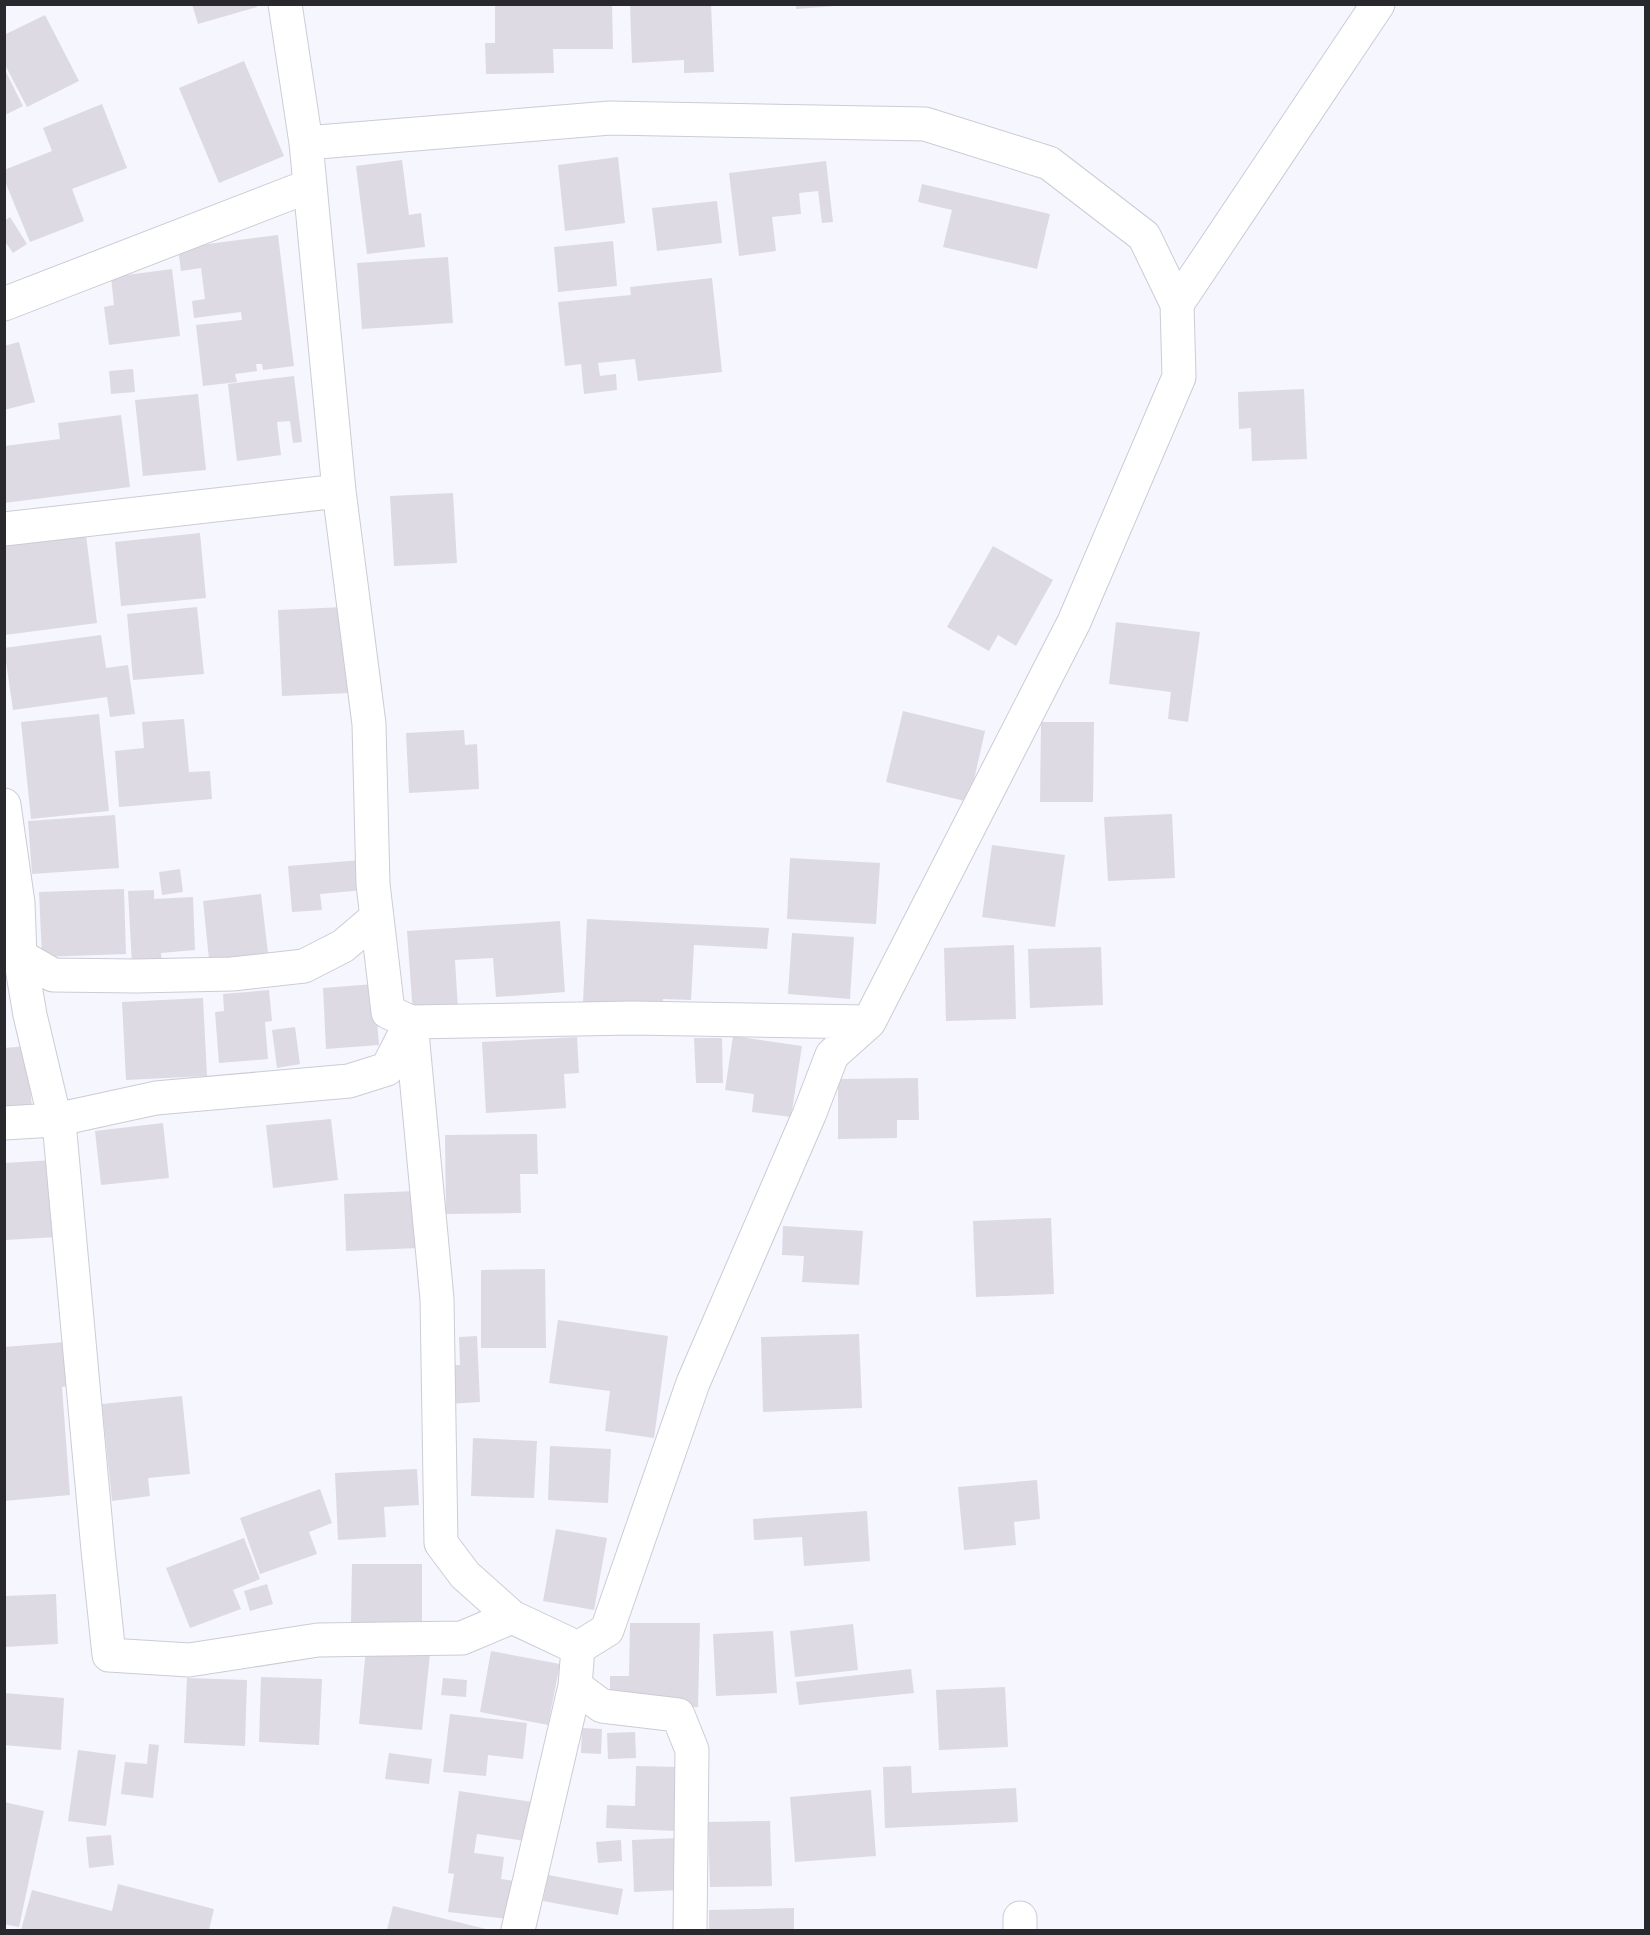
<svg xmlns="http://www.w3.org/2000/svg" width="1650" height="1935" viewBox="0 0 1650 1935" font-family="'Noto Sans',sans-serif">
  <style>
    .building { fill: #dddae3 }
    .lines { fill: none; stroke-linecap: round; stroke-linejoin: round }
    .minor-casing { stroke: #cbccd5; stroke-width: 35 }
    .minor { stroke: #fff; stroke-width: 33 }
  </style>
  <rect width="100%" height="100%" fill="#f5f6fe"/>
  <!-- building -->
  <path class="building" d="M192,4H257V7L198,24Z
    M495,4H612L613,49H553L554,73L486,74L485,43H495Z
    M630,4H711L714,72L684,73V60L632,63Z
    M796,4H835V6L796,9Z
    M45,15L79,81L27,107L4,63V35Z
    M244,61L284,156L219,183L179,88Z
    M5,70L23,106L5,115Z
    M102,104L127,168L72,189L84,221L30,242L4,179V170L52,151L43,128Z
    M618,157L625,223L565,231L558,165Z
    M402,160L409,215L421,213L425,247L367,254L356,166Z
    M826,161L833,222L822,223L818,191L799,193L801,214L772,217L776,251L739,256L729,173Z
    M922,184L1050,214L1037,269L943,247L952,210L918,202Z
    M717,201L722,243L657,251L652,208Z
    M10,217L27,244L13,253L4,240V221Z
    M278,235L294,366L263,370L262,364H256L257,371L235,374L237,382L203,386L196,325L242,320L241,312L194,318L192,301L205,299L201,268L181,271L178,248Z
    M613,241L617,286L558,292L554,247Z
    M448,257L453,323L362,329L357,263Z
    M172,269L180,336L109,345L104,307L114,305L111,277Z
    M712,278L722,372L638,381L635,359L598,363L600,376L616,374L617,390L584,394L581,364L565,366L558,302L631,295L630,287Z
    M19,342L35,402L4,410V346Z
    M133,369L135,392L111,394L109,371Z
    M294,376L302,442L293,443L290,421L277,422L281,455L237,461L228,384Z
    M1304,389L1307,459L1252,461L1251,428L1239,429L1238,392Z
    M198,394L206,470L143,476L135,400Z
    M121,415L130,487L4,503V446L60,439L58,423Z
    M453,493L457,563L394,566L390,496Z
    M200,533L206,598L121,606L115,542Z
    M86,535L97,623L5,635L4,545Z
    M993,546L1053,580L1016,646L998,635L989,651L947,627Z
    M197,607L204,674L133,680L127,614Z
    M345,607L349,693L282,696L278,610Z
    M1116,622L1200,632L1188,722L1168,719L1171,692L1109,684Z
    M101,635L106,668L128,665L135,714L110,717L107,697L13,710L4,648Z
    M903,711L985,731L969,802L886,782Z
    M99,714L109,811L31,819L21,722Z
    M184,719L189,772L210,771L212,799L119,807L115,751L144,748L142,722Z
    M1041,722H1094L1093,802H1040Z
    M464,730L465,745L477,744L479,789L409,793L406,733Z
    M1172,814L1175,878L1108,881L1104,817Z
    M115,815L119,868L32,874L28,821Z
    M992,845L1065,855L1055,927L982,917Z
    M790,858L880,863L876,924L787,919Z
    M361,860L364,890L320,894L322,910L292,912L288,866Z
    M180,869L183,892L162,895L159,872Z
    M124,889L126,954L42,957L39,892Z
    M154,890V899L193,897L195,950L161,953L162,965L132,966L128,891Z
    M261,894L268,953L209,959L203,901Z
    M587,919L769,928L767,949L694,945L691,1000L663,999L662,1007L583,1003Z
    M560,921L565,992L496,997L493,958L455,960L458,1010L413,1014L407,931Z
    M792,933L854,937L850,999L788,994Z
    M1014,945L1016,1019L946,1021L944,948Z
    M1101,947L1103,1005L1030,1008L1028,949Z
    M374,984L379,1045L326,1049L323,988Z
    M269,990L272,1021L265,1022L268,1059L219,1063L215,1012L224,1011L223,994Z
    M203,998L207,1076L126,1080L122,1002Z
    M295,1027L300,1064L277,1068L272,1030Z
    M733,1036L802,1046L791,1117L752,1112L754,1094L725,1090Z
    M577,1037L579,1073L564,1074L566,1108L486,1113L482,1042Z
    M694,1038H722L723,1083H696Z
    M27,1046L32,1109L4,1112V1048Z
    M918,1078L919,1120H897V1138L838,1139V1079Z
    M331,1119L338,1180L273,1188L266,1125Z
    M163,1123L169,1178L101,1185L95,1131Z
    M537,1134L538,1174H520L521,1213L446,1214L445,1135Z
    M54,1160L58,1237L5,1240V1163Z
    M416,1191L419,1248L346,1251L344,1194Z
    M1051,1218L1054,1294L976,1297L973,1221Z
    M783,1226L863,1231L859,1285L802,1282L804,1256L782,1255Z
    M545,1269L546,1348H481V1270Z
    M558,1320L668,1336L654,1438L605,1431L610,1391L549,1383Z
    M859,1334L862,1408L763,1412L761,1337Z
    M477,1336L480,1402L449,1404L448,1365H460L459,1337Z
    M66,1342L69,1386L62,1387L70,1495L4,1501V1347Z
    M182,1396L190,1474L148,1478L150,1496L112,1501L102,1404Z
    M473,1438L537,1441L534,1498L471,1496Z
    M550,1446L611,1449L608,1503L548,1500Z
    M417,1469L419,1505L384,1507L386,1537L338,1540L335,1473Z
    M1037,1480L1040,1519L1014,1522L1016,1545L964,1550L958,1487Z
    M320,1489L332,1523L309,1532L317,1554L260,1574L240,1518Z
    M867,1511L870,1561L804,1566L802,1537L754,1540L753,1519Z
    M556,1529L607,1538L594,1610L543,1601Z
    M244,1538L260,1579L233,1590L241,1609L190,1628L166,1568Z
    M352,1564H422V1622H351Z
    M267,1584L273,1604L250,1611L244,1591Z
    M56,1594L58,1644L4,1647V1596Z
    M630,1623H700L698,1707L610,1705V1676H629Z
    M853,1624L858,1670L795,1677L790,1631Z
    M773,1631L777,1693L716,1696L713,1634Z
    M366,1648L430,1654L422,1730L359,1724Z
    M491,1651L560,1664L548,1725L480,1712Z
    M911,1669L914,1693L799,1705L796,1682Z
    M261,1677L322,1679L319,1745L259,1742Z
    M187,1678L247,1680L245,1746L184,1743Z
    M443,1678L467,1680L466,1697L441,1695Z
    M1005,1687L1008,1747L939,1750L936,1690Z
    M4,1693L64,1698L61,1750L4,1745Z
    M450,1714L527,1723L523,1759L488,1755L486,1776L443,1772Z
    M582,1728L602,1729L601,1754L581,1753Z
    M635,1732L636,1758L608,1759L607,1733Z
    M149,1744L159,1745L153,1798L121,1794L125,1762L147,1764Z
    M78,1750L116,1755L106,1826L68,1821Z
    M389,1753L432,1759L429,1784L385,1779Z
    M636,1766L679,1767L676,1831L606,1828L607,1805L635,1806Z
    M911,1766L912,1793L1016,1788L1018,1822L885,1828L883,1767Z
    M871,1790L876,1856L795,1862L790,1797Z
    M459,1791L539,1803L533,1842L477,1834L474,1853L504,1857L501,1879L522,1882L516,1920L448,1912L454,1874L448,1873Z
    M4,1802L44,1811L19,1927L4,1924Z
    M770,1821L772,1886L710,1887L708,1822Z
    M111,1835L114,1865L89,1868L86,1837Z
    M679,1838L681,1890L634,1892L632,1840Z
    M621,1840L622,1861L598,1863L596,1842Z
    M548,1875L623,1889L618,1915L543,1901Z
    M118,1884L214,1909L209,1930H21L32,1890L112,1911Z
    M393,1906L490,1930H387Z
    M794,1908V1930H709V1910Z"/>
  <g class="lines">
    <!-- minor casing -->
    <g class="minor-casing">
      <path id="minor" d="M285,4L306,143L339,491L369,724L373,884L388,1012L411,1022L437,1299L441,1543L465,1575L512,1617L578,1648
        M306,143L610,118L925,124L1049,163L1144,236L1177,304L1179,377L1074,622L869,1022L832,1055L809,1115L693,1383L607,1630L578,1648L575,1686L518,1930
        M4,304L309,186
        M1177,304L1378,4
        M4,529L339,491
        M4,805L18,903L20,956L30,1015L55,1120L60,1133L98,1550L109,1655L189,1660L318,1640L462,1638L512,1617
        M6,955L20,956L53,975L136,976L232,974L304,966L343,946L376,918
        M4,1123L55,1120L156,1098L349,1081L387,1069L411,1022L633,1018L869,1022
        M575,1686L602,1706L678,1715L692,1750L690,1930
        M1020,1918V1930"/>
    </g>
    <!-- minor -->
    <use href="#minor" class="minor"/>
  </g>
  <!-- border -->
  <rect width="1650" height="1935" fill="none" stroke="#29292d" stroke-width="12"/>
</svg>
